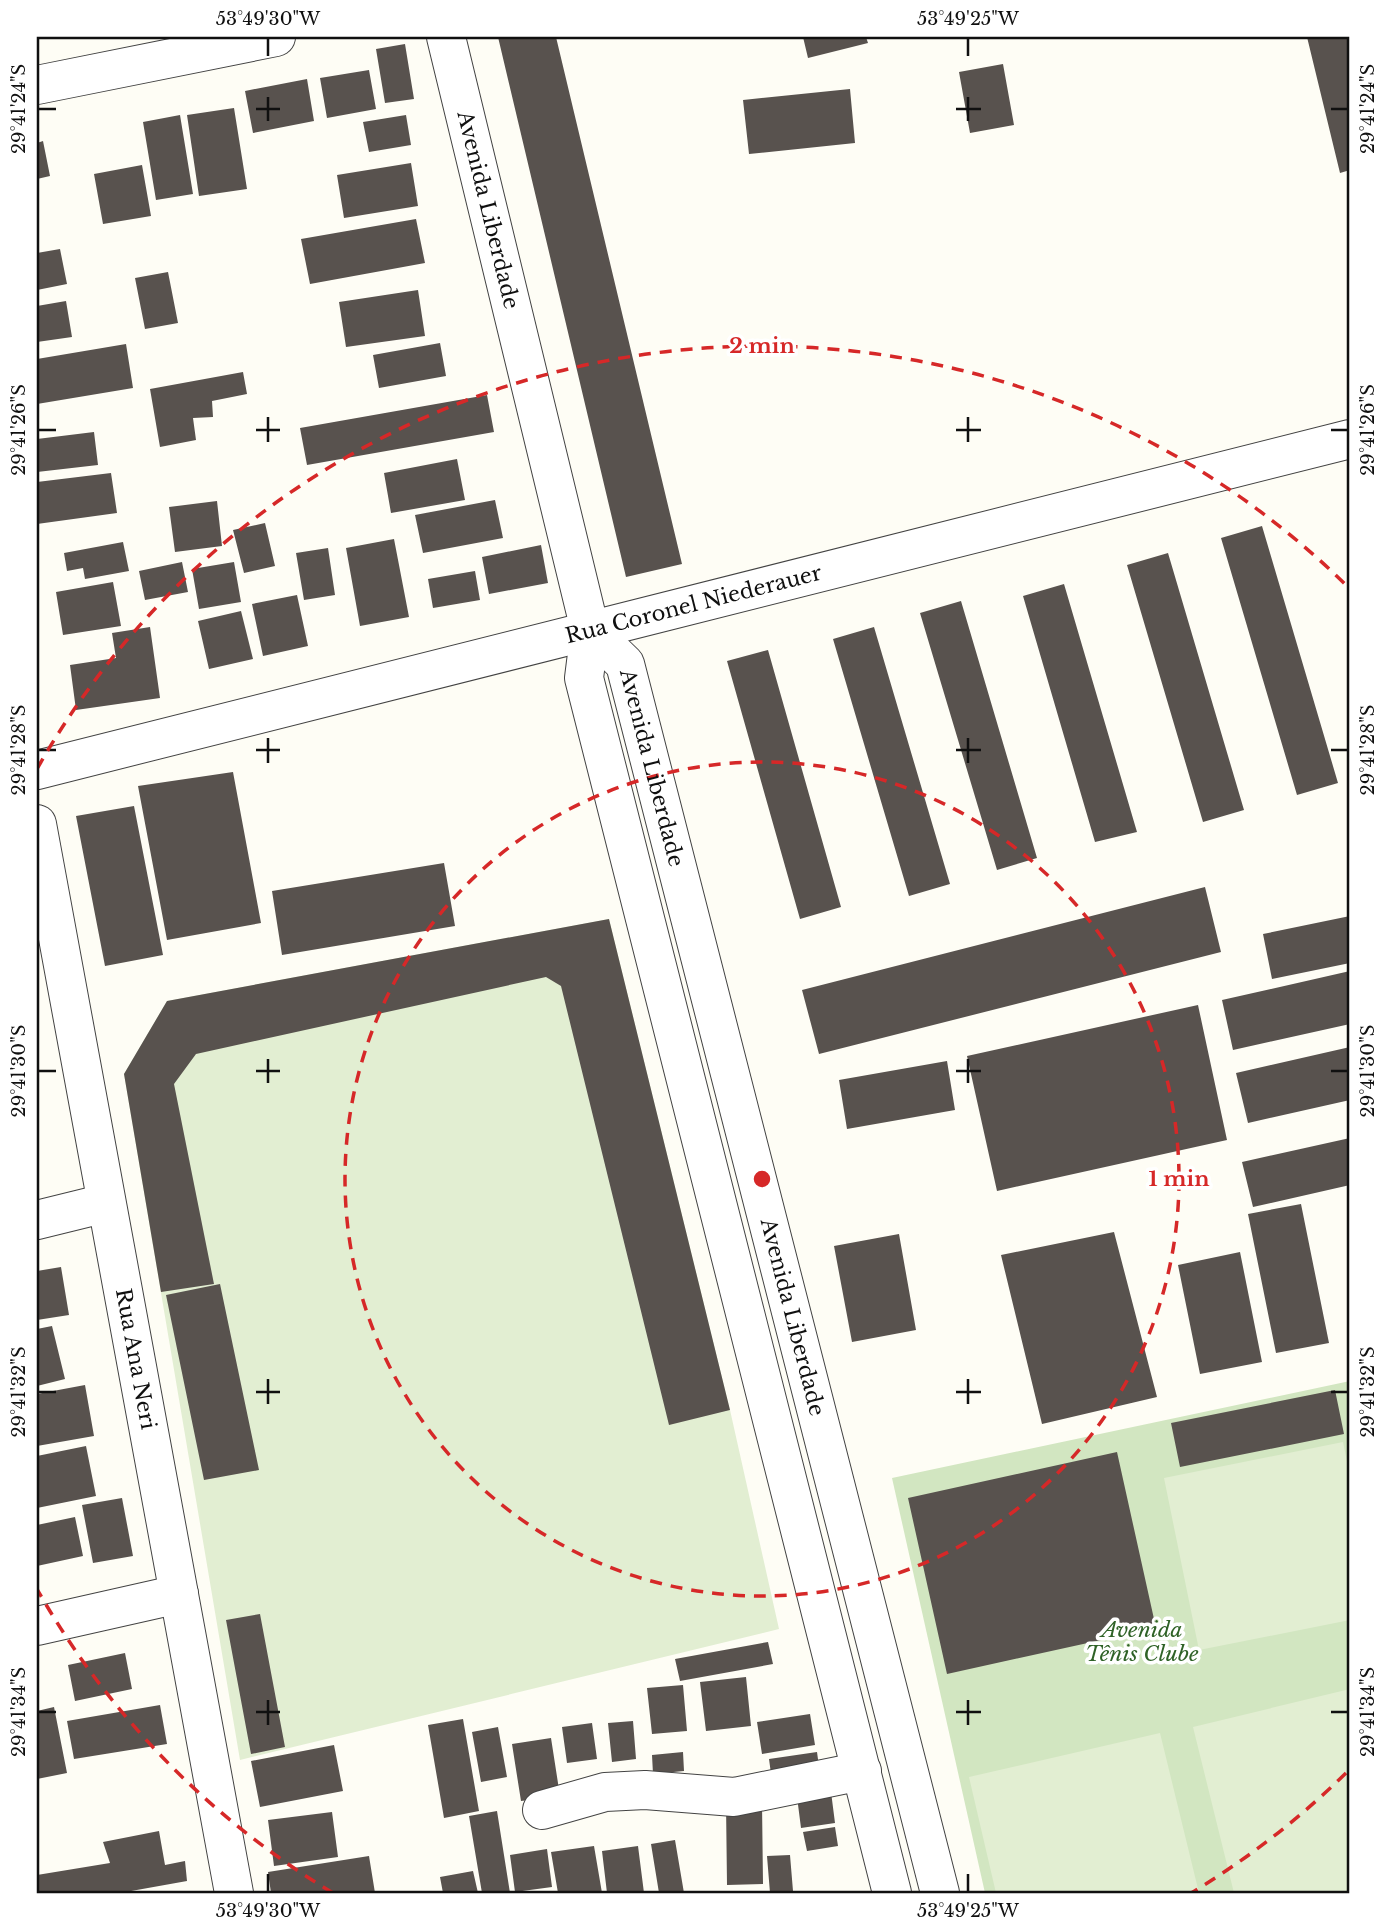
<svg xmlns="http://www.w3.org/2000/svg" width="1387" height="1930" viewBox="0 0 1387 1930" font-family="'Libre Baskerville',serif">
  <style>
    .green { fill: #d2e6c1 }
    .pitch { fill: #e2eed2 }
    .building { fill: #58524e }
    .lines { fill: none; stroke-linecap: round; stroke-linejoin: round }
    .minor-casing { stroke: #434343; stroke-width: 40 }
    .minor { stroke: #fff; stroke-width: 38 }
    .ticks { fill: none; stroke: #101010; stroke-width: 2.5 }
    .ring { fill: none; stroke: #d62828; stroke-width: 3.5; stroke-dasharray: 12 9 }
    .labels { text-anchor: middle; stroke-width: 7; stroke-linejoin: round; paint-order: stroke }
    .street-label { font-size: 21px; fill: #101010; stroke: #fff }
    .park-label { font-size: 21px; font-style: italic; fill: #2f6227; stroke: #fff }
    .centre { fill: #d62828; stroke: #fff; stroke-width: 3.5 }
    .ring-label { font-size: 21px; text-anchor: middle; font-weight: bold; fill: #d62828; stroke: #fff; stroke-width: 7; stroke-linejoin: round; paint-order: stroke }
    .neatline { fill: none; stroke: #101010; stroke-width: 2.5 }
    .ticks-label { font-size: 18px; text-anchor: middle; fill: #101010 }
  </style>
  <rect width="100%" height="100%" fill="#fefdf5"/>
  <!-- green -->
  <path class="green" d="M1350,1381V1893H985L892,1478Z"/>
  <!-- pitch -->
  <path class="pitch" d="M609,919L730,1410L779,1629L240,1760L124,1074L167,1001Z
    M1343,1442L1350,1476V1620L1199,1650L1164,1478Z
    M1350,1689V1893H1234L1193,1727Z
    M1160,1733L1199,1893H996L969,1777Z"/>
  <!-- building -->
  <path class="building" d="M498,37H556L682,564L626,577Z
    M803,37H866L868,43L808,58Z
    M1307,37H1350V170L1340,173Z
    M405,44L414,99L385,103L376,49Z
    M1003,64L1014,125L970,133L959,72Z
    M369,70L376,109L327,118L320,78Z
    M307,79L314,121L253,133L245,91Z
    M850,89L855,143L749,154L743,100Z
    M234,108L247,189L199,196L187,115Z
    M180,115L193,194L156,200L143,122Z
    M406,115L411,145L369,152L363,122Z
    M43,141L50,176L37,179V143Z
    M411,163L418,206L344,218L337,175Z
    M142,165L151,216L103,224L94,174Z
    M416,219L425,263L310,284L301,239Z
    M60,249L67,284L37,290V253Z
    M168,272L178,323L145,329L135,278Z
    M418,290L425,336L346,347L339,302Z
    M66,301L72,337L37,342V306Z
    M440,343L446,376L379,388L373,355Z
    M126,344L133,388L37,404V359Z
    M243,372L247,394L212,401L213,417L193,418L196,440L160,447L150,389Z
    M487,395L494,432L307,465L300,428Z
    M94,432L98,465L37,472V439Z
    M457,459L465,500L391,513L384,473Z
    M111,473L117,513L37,524V482Z
    M495,500L503,538L423,553L415,515Z
    M217,501L222,546L175,552L169,507Z
    M265,523L275,566L244,573L233,530Z
    M1262,526L1338,783L1297,795L1221,538Z
    M394,539L409,617L360,626L346,548Z
    M123,542L129,571L85,579L83,568L67,571L64,553Z
    M541,545L548,583L489,594L482,557Z
    M328,548L335,595L304,600L296,553Z
    M1168,553L1244,810L1203,822L1127,565Z
    M182,562L188,592L145,600L139,571Z
    M234,562L241,602L199,609L192,569Z
    M475,571L480,600L433,608L428,579Z
    M113,582L121,626L63,635L56,592Z
    M1064,584L1137,832L1095,842L1023,596Z
    M297,595L308,646L263,656L252,604Z
    M961,601L1037,858L997,870L920,613Z
    M241,611L253,659L209,669L198,621Z
    M150,627L160,698L76,710L70,665L116,658L112,633Z
    M874,627L950,884L909,896L833,639Z
    M768,650L841,907L800,919L727,661Z
    M233,772L261,923L167,940L138,786Z
    M134,806L163,955L105,966L76,816Z
    M444,863L455,926L282,955L272,891Z
    M1205,887L1221,952L819,1054L802,990Z
    M1350,916V963L1272,979L1263,934Z
    M609,919L730,1410L669,1425L561,986L546,977L196,1054L174,1084L214,1284L161,1292L124,1074L167,1001Z
    M1350,971V1024L1233,1050L1222,1000Z
    M1198,1005L1227,1140L997,1191L967,1056Z
    M1350,1047V1100L1248,1123L1236,1073Z
    M947,1061L955,1110L847,1129L839,1080Z
    M1350,1138V1185L1253,1207L1242,1162Z
    M1301,1204L1329,1343L1276,1353L1248,1214Z
    M1114,1232L1157,1397L1042,1424L1001,1255Z
    M899,1234L916,1330L852,1342L834,1246Z
    M1240,1252L1262,1362L1200,1374L1178,1265Z
    M61,1267L69,1315L37,1320V1271Z
    M220,1284L259,1470L204,1480L166,1295Z
    M52,1326L65,1379L37,1386V1329Z
    M85,1385L94,1436L37,1446V1394Z
    M1335,1390L1344,1434L1180,1467L1171,1423Z
    M86,1446L96,1496L37,1508V1456Z
    M1117,1452L1156,1628L947,1674L908,1498Z
    M122,1498L133,1556L93,1563L82,1505Z
    M75,1517L83,1556L37,1566V1525Z
    M260,1614L285,1747L251,1754L226,1620Z
    M768,1642L773,1664L680,1681L675,1659Z
    M125,1653L132,1689L75,1701L68,1665Z
    M746,1677L751,1726L706,1731L700,1682Z
    M683,1685L687,1731L652,1734L647,1688Z
    M160,1705L167,1744L74,1759L67,1721Z
    M54,1707L67,1773L37,1779V1711Z
    M810,1714L815,1745L762,1754L757,1722Z
    M463,1719L479,1811L444,1818L428,1725Z
    M633,1721L636,1759L612,1762L608,1723Z
    M592,1723L597,1759L567,1763L562,1727Z
    M498,1727L507,1777L481,1782L472,1732Z
    M551,1738L560,1796L521,1801L512,1744Z
    M334,1745L343,1791L260,1807L251,1761Z
    M683,1752L684,1771L653,1774L652,1755Z
    M817,1752L820,1774L772,1781L769,1759Z
    M830,1784L835,1823L801,1828L796,1789Z
    M726,1803H762L763,1884L727,1885Z
    M497,1811L510,1893H482L469,1816Z
    M332,1812L338,1857L274,1866L268,1820Z
    M835,1827L838,1846L807,1851L803,1832Z
    M159,1831L165,1865L185,1861L187,1881L120,1893H37V1875L110,1863L103,1842Z
    M675,1840L684,1893H659L651,1844Z
    M594,1846L602,1893H558L551,1852Z
    M638,1846L644,1893H607L602,1851Z
    M547,1849L552,1887L515,1892L510,1855Z
    M790,1855L793,1891L770,1893L767,1856Z
    M369,1856L375,1893H271L268,1872Z
    M473,1871L478,1893H443L440,1877Z"/>
  <g class="lines">
    <!-- minor casing -->
    <g class="minor-casing">
      <g id="minor">
        <path id="s1" d="M446,37L590,630L584,678L892,1893"/>
        <path d="M37,85L276,37"/>
        <path id="s2" d="M590,630L625,664L940,1893"/>
        <path id="s3" d="M37,770L1350,439"/>
        <path id="s4" d="M37,824L234,1893"/>
        <path d="M37,1220L106,1203"/>
        <path d="M37,1626L179,1594"/>
        <path d="M542,1810L605,1792L645,1790L734,1797L862,1771"/>
      </g>
    </g>
    <!-- minor -->
    <use href="#minor" class="minor"/>
  </g>
  <!-- ticks -->
  <path class="ticks" d="M268,38V56M968,38V56M268,97V121M968,97V121M38,109H56M256,109H280M956,109H981M1331,109H1348M268,417V442M968,417V442M38,430H56M256,430H280M956,430H981M1331,430H1348M268,738V763M968,738V763M38,750H56M256,750H280M956,750H981M1331,750H1348M268,1059V1083M968,1059V1083M38,1071H56M256,1071H280M956,1071H981M1331,1071H1348M268,1379V1404M968,1379V1404M38,1392H56M256,1392H280M956,1392H981M1331,1392H1348M268,1700V1725M968,1700V1725M38,1712H56M256,1712H280M956,1712H981M1331,1712H1348M268,1874V1892M968,1874V1892"/>
  <!-- distance rings -->
  <g class="ring">
    <circle cx="762" cy="1179" r="417"/>
    <path d="M1346 1773A833 833 0 0 1 1191 1893M333 1893A833 833 0 0 1 37 1589M37 769A833 833 0 0 1 1346 585"/>
  </g>
  <g class="labels">
    <!-- street labels -->
    <g class="street-label">
      <text dy="7" stroke="none"><textPath href="#s1" startOffset="178">Avenida Liberdade</textPath></text>
      <text dy="7" stroke="none"><textPath href="#s3" startOffset="677">Rua Coronel Niederauer</textPath></text>
      <text dy="7" stroke="none"><textPath href="#s2" startOffset="156">Avenida Liberdade</textPath></text>
      <text dy="7" stroke="none"><textPath href="#s2" startOffset="723">Avenida Liberdade</textPath></text>
      <text dy="7" stroke="none"><textPath href="#s4" startOffset="544">Rua Ana Neri</textPath></text>
    </g>
    <!-- park labels -->
    <g class="park-label">
      <text x="1142" y="1637">Avenida<tspan x="1142" dy="24">Tênis Clube</tspan></text>
    </g>
  </g>
  <circle cx="762" cy="1179" r="10" class="centre"/>
  <g class="ring-label">
    <text x="762" y="353">2 min</text>
    <text x="1179" y="1186">1 min</text>
  </g>
  <!-- border -->
  <rect width="1387" height="1930" fill="none" stroke="#ffffff" stroke-width="77"/>
  <rect x="38" y="38" width="1310" height="1854" class="neatline"/>
  <g class="ticks-label">
    <text x="268" y="25">53°49'30"W</text>
    <text x="968" y="25">53°49'25"W</text>
    <text transform="translate(19 109) rotate(-90)" y="6">29°41'24"S</text>
    <text transform="translate(1368 109) rotate(-90)" y="6">29°41'24"S</text>
    <text transform="translate(19 430) rotate(-90)" y="6">29°41'26"S</text>
    <text transform="translate(1368 430) rotate(-90)" y="6">29°41'26"S</text>
    <text transform="translate(19 750) rotate(-90)" y="6">29°41'28"S</text>
    <text transform="translate(1368 750) rotate(-90)" y="6">29°41'28"S</text>
    <text transform="translate(19 1071) rotate(-90)" y="6">29°41'30"S</text>
    <text transform="translate(1368 1071) rotate(-90)" y="6">29°41'30"S</text>
    <text transform="translate(19 1392) rotate(-90)" y="6">29°41'32"S</text>
    <text transform="translate(1368 1392) rotate(-90)" y="6">29°41'32"S</text>
    <text transform="translate(19 1712) rotate(-90)" y="6">29°41'34"S</text>
    <text transform="translate(1368 1712) rotate(-90)" y="6">29°41'34"S</text>
    <text x="268" y="1917">53°49'30"W</text>
    <text x="968" y="1917">53°49'25"W</text>
  </g>
</svg>
